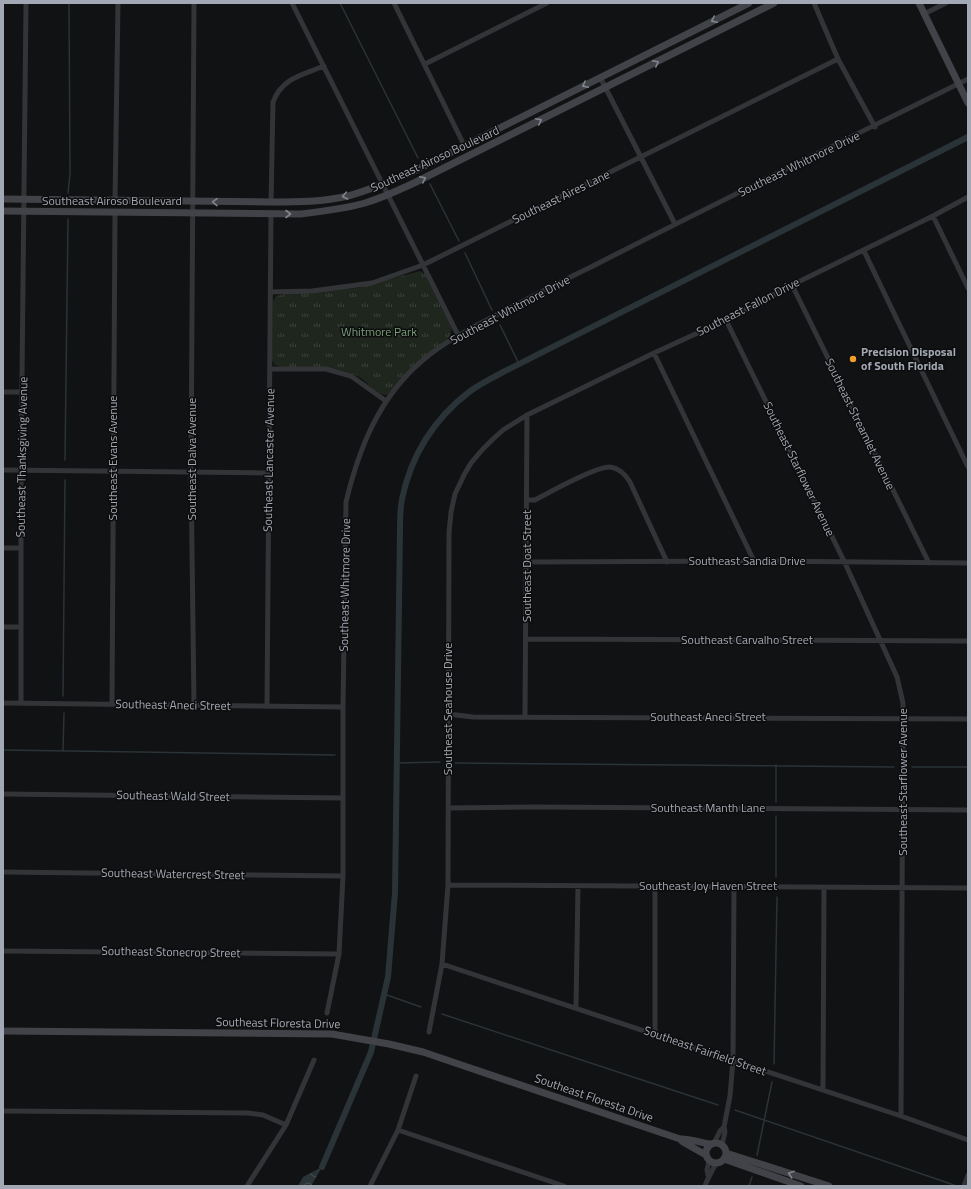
<svg xmlns="http://www.w3.org/2000/svg" width="971" height="1189" viewBox="0 0 971 1189" font-family="'Titillium Web',sans-serif">
  <style>
    .grass { fill: url(#grass-tufts) }
    .water { fill: url(#water-waves) }
    .lines { fill: none; stroke-linecap: round; stroke-linejoin: round }
    .stream { stroke: #2a3338; stroke-width: 1.5 }
    .canal { stroke: #2a3338; stroke-width: 6 }
    .street { stroke: #333438; stroke-width: 5 }
    .secondary { stroke: #414348; stroke-width: 7 }
    .oneway { stroke: #81858e }
    .poi-dot { fill: #f19f2c; stroke: #0d0d0e; stroke-width: 1.5 }
    .labels { text-anchor: middle; stroke-width: 3; stroke-linejoin: round; paint-order: stroke }
    .street-label { font-size: 12px; fill: #a3a9b4; stroke: #0d0d0e }
    .park-label { font-size: 12px; fill: #7a9f7a; stroke: #0d0d0e }
    .poi-label { font-size: 12px; font-weight: bold; fill: #a3a9b4; stroke: #0d0d0e; text-anchor: start }
  </style>
  <defs>
    <pattern id="grass-tufts" width="24" height="20" patternUnits="userSpaceOnUse"><rect width="24" height="20" fill="#1e261e"/><path d="M3 7l-1-3M5 7V3M7 7l1-3M15 17l-1-3M17 17v-4M19 17l1-3" fill="none" stroke="#3c433c"/></pattern>
    <pattern id="water-waves" width="16" height="10" patternUnits="userSpaceOnUse"><rect width="16" height="10" fill="#2a3338"/><path d="M0 5q4-4 8 0t8 0" fill="none" stroke="#464e52"/></pattern>
  </defs>
  <rect width="100%" height="100%" fill="#111213"/>
  <!-- grass -->
  <path class="grass" d="M420,271L425,274L452,328L450,336L446,341L415,364L387,395C376,395 368,382 359,377C336,364 308,367 282,367L275,365L272,360L273,301L276,296L285,294L357,288Z"/>
  <!-- water -->
  <path class="water" d="M322,1167L311,1186H298L303,1177Z"/>
  <g class="lines">
    <!-- stream -->
    <path class="stream" d="M340,3L418,158
      M430,184L459,241
      M68,193L70,174L69,3
      M465,253L492,310
      M500,325L519,364
      M65,460L68,219
      M63,696L65,480
      M3,750L335,755
      M63,751L64,713
      M397,763L440,762
      M455,763L894,767
      M776,765V802
      M912,767H968
      M776,816V877
      M384,994L421,1007
      M442,1014L718,1105
      M774,1064L777,897
      M735,1110L954,1185
      M757,1155L772,1082
      M749,1186L752,1177"/>
    <!-- canal -->
    <path class="canal" d="M322,1167L371,1052L388,977L395,893L400,530C400,520 400,509 402,499C411,456 434,419 469,392C481,383 496,376 509,369L968,137"/>
    <!-- street -->
    <path class="street" d="M194,3L191,472L194,705
      M292,3L458,335
      M394,3L464,145
      M814,3L838,59L875,127
      M924,14L946,3
      M425,64L547,3
      M600,77L675,224
      M115,200L118,3
      M271,202L273,102C282,78 302,75 324,66
      M933,216L968,288
      M864,251L968,467
      M792,285L929,563
      M270,292L312,291L372,283L423,265L838,59
      M726,320L844,561L897,677L903,703L901,1116
      M654,353L754,561
      M271,369H326L351,376L386,401
      M3,392H22
      M3,470L268,473
      M528,500H535C550,492 596,466 610,467C619,468 625,474 630,482L667,562
      M3,548H21
      M526,562L754,561L968,563
      M3,627H21
      M527,639L968,641
      M3,703L343,707
      M21,703V470L26,3
      M112,704L115,212
      M267,706L271,214
      M448,714L473,717L968,719
      M525,716L527,415
      M3,794L343,798
      M448,808L536,807L968,810
      M3,872L343,876
      M448,885L968,888
      M3,951L339,954
      M442,964L901,1116L968,1140
      M576,1007L578,886
      M327,1013L339,954L343,876V707L346,502C359,448 379,397 423,360C448,339 477,325 506,310C535,295 564,280 593,266C718,202 843,141 968,79
      M429,1032L442,964L448,885L449,533L451,512L455,494L464,475L471,463L482,450L492,440L503,430L527,415L654,353L726,320L792,285L933,216L968,197
      M655,1034V886
      M823,1090L824,887
      M3,1111L248,1113L263,1115L286,1125
      M398,1130L564,1186
      M714,1143L720,1131L724,1127
      M722,1145L725,1132L724,1127L730,1096L733,1060L734,887
      M708,1175L707,1170L709,1161
      M247,1186L286,1125L314,1060
      M370,1186L398,1130L416,1076
      M705,1186C708,1177 712,1172 716,1163
      M964,1186L968,1175"/>
    <!-- secondary -->
    <path class="secondary" d="M919,3L968,103
      M3,199L271,202C297,202 323,202 348,196C370,190 391,181 412,172L749,3
      M3,211L301,214C323,211 347,209 368,202C384,197 399,190 414,183L774,3
      M3,1031L332,1034L389,1044L423,1052L680,1139C689,1138 700,1143 710,1144
      M680,1139L683,1142L706,1155
      M706 1153a10 10 0 1 1 20 0a10 10 0 1 1-20 0Z
      M726,1153L829,1186
      M724,1159L801,1186"/>
  </g>
  <!-- one-way arrows -->
  <defs><path id="oneway-chevron" d="M-2-3.5L2.5 0L-2 3.5" fill="none" stroke-width="1.6" stroke-linecap="round" stroke-linejoin="round"/></defs>
  <g class="oneway">
    <use href="#oneway-chevron" transform="translate(714 20) rotate(154)"/>
    <use href="#oneway-chevron" transform="translate(656 63) rotate(-27)"/>
    <use href="#oneway-chevron" transform="translate(585 85) rotate(153)"/>
    <use href="#oneway-chevron" transform="translate(539 121) rotate(-26)"/>
    <use href="#oneway-chevron" transform="translate(423 179) rotate(-27)"/>
    <use href="#oneway-chevron" transform="translate(345 196) rotate(168)"/>
    <use href="#oneway-chevron" transform="translate(215 202) rotate(-179)"/>
    <use href="#oneway-chevron" transform="translate(288 214)"/>
    <use href="#oneway-chevron" transform="translate(791 1174) rotate(-162)"/>
  </g>
  <!-- markers -->
  <circle class="poi-dot" cx="853" cy="359" r="4"/>
  <g class="labels">
    <!-- street labels -->
    <g class="street-label">
      <text transform="translate(435 159) rotate(-25)" y="4">Southeast Airoso Boulevard</text>
      <text transform="translate(799 164) rotate(-26)" y="4">Southeast Whitmore Drive</text>
      <text transform="translate(561 197) rotate(-26)" y="4">Southeast Aires Lane</text>
      <text x="112" y="205">Southeast Airoso Boulevard</text>
      <text transform="translate(748 307) rotate(-27)" y="4">Southeast Fallon Drive</text>
      <text transform="translate(510 310) rotate(-28)" y="4">Southeast Whitmore Drive</text>
      <text transform="translate(860 424) rotate(64)" y="4">Southeast Streamlet Avenue</text>
      <text transform="translate(22 457) rotate(-89)" y="4">Southeast Thanksgiving Avenue</text>
      <text transform="translate(113 458) rotate(-90)" y="4">Southeast Evans Avenue</text>
      <text transform="translate(192 459) rotate(-90)" y="4">Southeast Dalva Avenue</text>
      <text transform="translate(269 460) rotate(-89)" y="4">Southeast Lancaster Avenue</text>
      <text transform="translate(799 469) rotate(64)" y="4">Southeast Starflower Avenue</text>
      <text x="747" y="565">Southeast Sandia Drive</text>
      <text transform="translate(527 566) rotate(-90)" y="4">Southeast Doat Street</text>
      <text transform="translate(345 585) rotate(-89)" y="4">Southeast Whitmore Drive</text>
      <text x="747" y="644">Southeast Carvalho Street</text>
      <text transform="translate(173 705) rotate(1)" y="4">Southeast Aneci Street</text>
      <text transform="translate(448 709) rotate(-90)" y="4">Southeast Seahouse Drive</text>
      <text x="708" y="721">Southeast Aneci Street</text>
      <text transform="translate(903 782) rotate(-90)" y="4">Southeast Starflower Avenue</text>
      <text transform="translate(173 796) rotate(1)" y="4">Southeast Wald Street</text>
      <text x="708" y="812">Southeast Manth Lane</text>
      <text transform="translate(173 874) rotate(1)" y="4">Southeast Watercrest Street</text>
      <text x="708" y="890">Southeast Joy Haven Street</text>
      <text transform="translate(171 952) rotate(1)" y="4">Southeast Stonecrop Street</text>
      <text transform="translate(278 1023) rotate(1)" y="4">Southeast Floresta Drive</text>
      <text transform="translate(705 1051) rotate(19)" y="4">Southeast Fairfield Street</text>
      <text transform="translate(594 1098) rotate(19)" y="4">Southeast Floresta Drive</text>
    </g>
    <!-- park labels -->
    <g class="park-label">
      <text x="379" y="336">Whitmore Park</text>
    </g>
    <!-- poi labels -->
    <g class="poi-label">
      <text x="861" y="356">Precision Disposal<tspan x="861" dy="14">of South Florida</tspan></text>
    </g>
  </g>
  <!-- border -->
  <rect width="971" height="1189" fill="none" stroke="#a3a9b4" stroke-width="8"/>
</svg>
